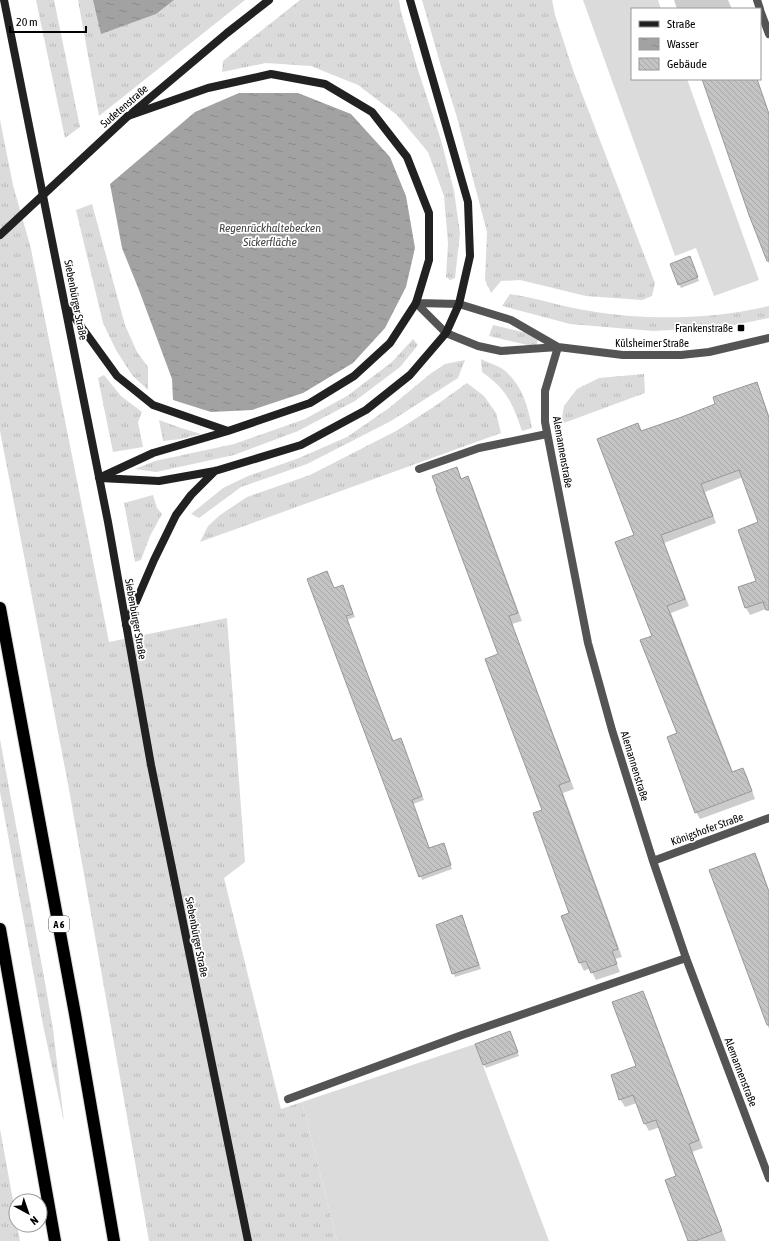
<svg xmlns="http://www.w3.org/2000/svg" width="769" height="1241" viewBox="0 0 769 1241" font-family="'Asap Condensed',sans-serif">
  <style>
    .grass { fill: url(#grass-tufts) }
    .garden { fill: #dbdbdb }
    .water { fill: url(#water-ripples) }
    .shadow { fill: #0003 }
    .building { fill: url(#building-back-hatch); stroke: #989898 }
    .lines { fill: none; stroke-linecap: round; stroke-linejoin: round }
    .motorway-casing { stroke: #dbdbdb; stroke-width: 14 }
    .service { stroke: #545454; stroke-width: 8 }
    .minor { stroke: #545454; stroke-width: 8 }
    .secondary { stroke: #212121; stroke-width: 8 }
    .motorway { stroke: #000; stroke-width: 12 }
    .secondary-bridge { stroke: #212121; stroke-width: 8 }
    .poi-dot { fill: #000; stroke: #fff; stroke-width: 1.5 }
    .labels { text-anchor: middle; stroke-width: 3.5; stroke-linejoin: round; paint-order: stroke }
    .shield { fill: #fff; stroke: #4c4c4c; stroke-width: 1 }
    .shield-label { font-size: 10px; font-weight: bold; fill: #000 }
    .street-label { font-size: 11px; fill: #000; stroke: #fff }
    .poi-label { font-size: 11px; fill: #000; stroke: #fff; text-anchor: end }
    .water-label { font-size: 12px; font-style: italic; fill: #434343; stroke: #fff }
  </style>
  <defs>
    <pattern id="grass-tufts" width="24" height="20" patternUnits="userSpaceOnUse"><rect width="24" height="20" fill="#dbdbdb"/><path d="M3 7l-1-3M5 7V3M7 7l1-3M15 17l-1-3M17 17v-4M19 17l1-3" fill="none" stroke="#bababa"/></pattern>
    <pattern id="water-ripples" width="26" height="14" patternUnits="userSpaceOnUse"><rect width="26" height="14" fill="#a2a2a2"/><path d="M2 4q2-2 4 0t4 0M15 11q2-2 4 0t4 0" fill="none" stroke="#8a8a8a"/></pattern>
    <pattern id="building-back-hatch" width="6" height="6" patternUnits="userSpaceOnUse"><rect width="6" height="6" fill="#c4c4c4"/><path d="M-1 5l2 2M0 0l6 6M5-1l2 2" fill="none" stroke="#a7a7a7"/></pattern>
  </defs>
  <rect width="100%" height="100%" fill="#fff"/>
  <!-- grass -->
  <path class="grass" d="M36,0H54L80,127L65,138Z
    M78,0H245L99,116Z
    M300,0H399L401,12L418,70L441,140L454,191L460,233L455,278L450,280L446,277L448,243L444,196L428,152L397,115L358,85L311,66L266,63L222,72L223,61Z
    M422,0H552L555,15L574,73L655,283L652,296L642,300L586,296L520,280L501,281L491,293L485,280L487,232L456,114L440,63Z
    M0,120L13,185L31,249L109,642L227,618L245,862L224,878L281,1109L302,1102L337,1241H149L68,784L0,431Z
    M92,204L125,325L137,352L148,367V390L132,375L116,350L103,323L76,210Z
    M510,294C537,298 563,307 590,311C647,321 713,319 769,306V318L724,327L653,331L570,324L502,306Z
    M493,325L539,336L536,347L489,336Z
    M413,339L418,345L400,367L355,401L298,431L234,455L156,472L135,469L155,461L234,444L305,419L347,396L392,362Z
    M481,359C488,363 498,365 504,370C522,385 528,406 532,428L522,431C512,402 507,390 482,372Z
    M465,360L458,378L391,421L307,464L241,487L199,518L191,514L223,488L248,476L299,458L347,437L389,408L430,374L445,364Z
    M644,374L645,393L561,424L564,406L577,389L599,378Z
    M104,375L121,396L142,412L138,422L143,447L113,452L98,378Z
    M467,383L484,396L496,413L501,433L200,542L208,526L220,515L247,497L310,475L396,431L432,408Z
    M159,420L181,428L201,434L181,439L163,441Z
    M153,495L157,508L162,514L150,536L141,560L135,562L124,503Z
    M0,739L46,988L53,1029L64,1122L43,1025L0,792Z
    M0,1129L16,1217V1225H17L20,1241H0Z"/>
  <!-- garden -->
  <path class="garden" d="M583,0H658L661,9H632V79H687L759,280L714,296L696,248L675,256Z
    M475,1044L549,1241H337L302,1102Z"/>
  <!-- water -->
  <path class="water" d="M93,0H174L156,14L101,34Z
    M239,93H298L351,114L390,157L406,196L415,248L406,287L385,328L353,363L303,393L252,410L211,412L173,400L172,379L139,290L122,248L110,184L195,112Z"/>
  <!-- shadow -->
  <path class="shadow" d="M674,0H728L732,9H677Z
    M703,79H757L769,113V264Z
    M692,261L699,281L681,288L679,284Z
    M756,383L760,391L769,415V608L750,615L746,608L757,582L759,523L743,477L705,492L716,523L664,543L689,606L671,613L733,772L742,769L747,776L755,799L700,819L696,812L653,636L635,535L638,424L642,431L716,405Z
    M456,468L462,480L467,478L472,485L522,621L512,624L574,789L563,793L622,957L615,959L620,972L596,980L590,968L584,971L580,963L562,917L570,914Z
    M334,589L344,590L355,617L347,620L369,678L393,742L402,743L424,800L413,804L430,849L445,848L452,869L422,880Z
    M754,855L759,862L769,890V1029L710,870Z
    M462,917L481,969L455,977L437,926Z
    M643,992L647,1000L703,1148L692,1152L726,1241H689L677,1177L660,1127L649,1131L645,1124L637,1103L625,1107L620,1099L637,1067Z
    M510,1032L519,1056L486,1068L484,1065Z"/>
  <!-- building -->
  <path class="building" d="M702,79H757L769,114V261H767L749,215Z
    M690,256L698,277L678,285L670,264Z
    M757,382L769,418V610H766L763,602L745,608L738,587L756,581L738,530L758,522L739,470L701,484L713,516L661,535L685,599L667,606L732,772L743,768L752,791L695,813L667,737L677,733L640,640L652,636L615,542L634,535L597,439L638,423L641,431L679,418L715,404L713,397Z
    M457,467L461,479L468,476L518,613L509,616L570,781L559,785L618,949L612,951L617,964L591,973L586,961L579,963L561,916L569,913L533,813L542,810L485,659L498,654L436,489L437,488L432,476Z
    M327,571L334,588L343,585L353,614L346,616L367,673L393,741L401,738L422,796L412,800L429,848L444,843L451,865L419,877L307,579Z
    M755,853L769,892V1025H767L709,870Z
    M462,915L479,965L452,974L436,925Z
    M643,991L699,1140L689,1144L722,1231L695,1241H688L665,1180L676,1176L656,1120L644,1124L633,1095L619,1100L611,1075L636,1066L612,1002Z
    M510,1031L518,1052L483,1065L475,1044Z"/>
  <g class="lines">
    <!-- motorway casing -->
    <g class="motorway-casing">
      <path id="motorway" d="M0,608L75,1014L114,1241
        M0,929L55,1241"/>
    </g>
    <!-- service -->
    <path class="service" d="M419,469L479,448L547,434
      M288,1099L462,1035L686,958"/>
    <!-- minor -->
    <path class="minor" d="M757,0L760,9
      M760,10L769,34
      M416,303L446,333L478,346L501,351L558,347L623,355H681L709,352L769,338
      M416,303L459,304L511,320L558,347
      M558,347L545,391V422L588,643L612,730L653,861L686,958L769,1178
      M653,861L769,818"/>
    <!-- secondary -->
    <path class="secondary" d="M4,0L108,522L151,765L248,1241
      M132,113L227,33L269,0
      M67,307L117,376L153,405L228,431
      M99,478L153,453L228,431L310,403L354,376L390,343L416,303L429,260V213L407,157L372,112L325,84L271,74L208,88L128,116
      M100,478L159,481L215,471L301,445L366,410L410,375L446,333L459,304L470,256L468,202L410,0
      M126,625L154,560L176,515L191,495L215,471"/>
    <!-- motorway -->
    <use href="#motorway" class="motorway"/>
    <!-- secondary-bridge -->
    <path class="secondary-bridge" d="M0,235L128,116"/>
  </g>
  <!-- markers -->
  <rect class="poi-dot" x="737" y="324" width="8" height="8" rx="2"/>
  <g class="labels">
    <!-- shield labels -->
    <rect class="shield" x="49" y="916" width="20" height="16" rx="3"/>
    <g class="shield-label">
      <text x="59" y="928">A 6</text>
    </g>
    <!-- street labels -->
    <g class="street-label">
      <text transform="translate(124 106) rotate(-41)" y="4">Sudetenstraße</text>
      <text transform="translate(76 300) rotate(79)" y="4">Siebenbürger Straße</text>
      <text x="652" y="347">Külsheimer Straße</text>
      <text transform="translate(563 452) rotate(80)" y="4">Alemannenstraße</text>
      <text transform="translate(136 619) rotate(80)" y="4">Siebenbürger Straße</text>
      <text transform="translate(635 766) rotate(73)" y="4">Alemannenstraße</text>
      <text transform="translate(707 829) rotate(-20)" y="4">Königshofer Straße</text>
      <text transform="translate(197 937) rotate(79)" y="4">Siebenbürger Straße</text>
      <text transform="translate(741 1072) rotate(69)" y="4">Alemannenstraße</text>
    </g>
    <!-- poi labels -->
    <g class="poi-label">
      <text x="733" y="332">Frankenstraße</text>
    </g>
    <!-- water labels -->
    <g class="water-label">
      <text x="270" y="232">Regenrückhaltebecken<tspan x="270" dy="14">Sickerfläche</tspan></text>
    </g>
  </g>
  <!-- legend -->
  <rect x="631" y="8" width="130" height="72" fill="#ffffff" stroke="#999999"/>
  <rect x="639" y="21" width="20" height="6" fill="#212121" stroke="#999999"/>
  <text x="667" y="28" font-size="12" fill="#000000">Straße</text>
  <rect x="639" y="38" width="20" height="12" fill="url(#water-ripples)" stroke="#999999"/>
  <text x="667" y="48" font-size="12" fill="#000000">Wasser</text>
  <rect x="639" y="58" width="20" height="12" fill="url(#building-back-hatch)" stroke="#999999"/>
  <text x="667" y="68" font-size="12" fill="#000000">Gebäude</text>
  <!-- north arrow -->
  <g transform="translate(28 1213) rotate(140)"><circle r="19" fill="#ffffff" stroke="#999999"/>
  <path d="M0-3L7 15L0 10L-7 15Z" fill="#000000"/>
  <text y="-6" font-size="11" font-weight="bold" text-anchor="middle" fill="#000000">N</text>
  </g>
  <!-- scale -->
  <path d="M10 26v6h76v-6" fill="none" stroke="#000000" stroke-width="2"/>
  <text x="16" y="26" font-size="12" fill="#000000" stroke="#ffffff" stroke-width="3" paint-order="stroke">20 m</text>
</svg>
